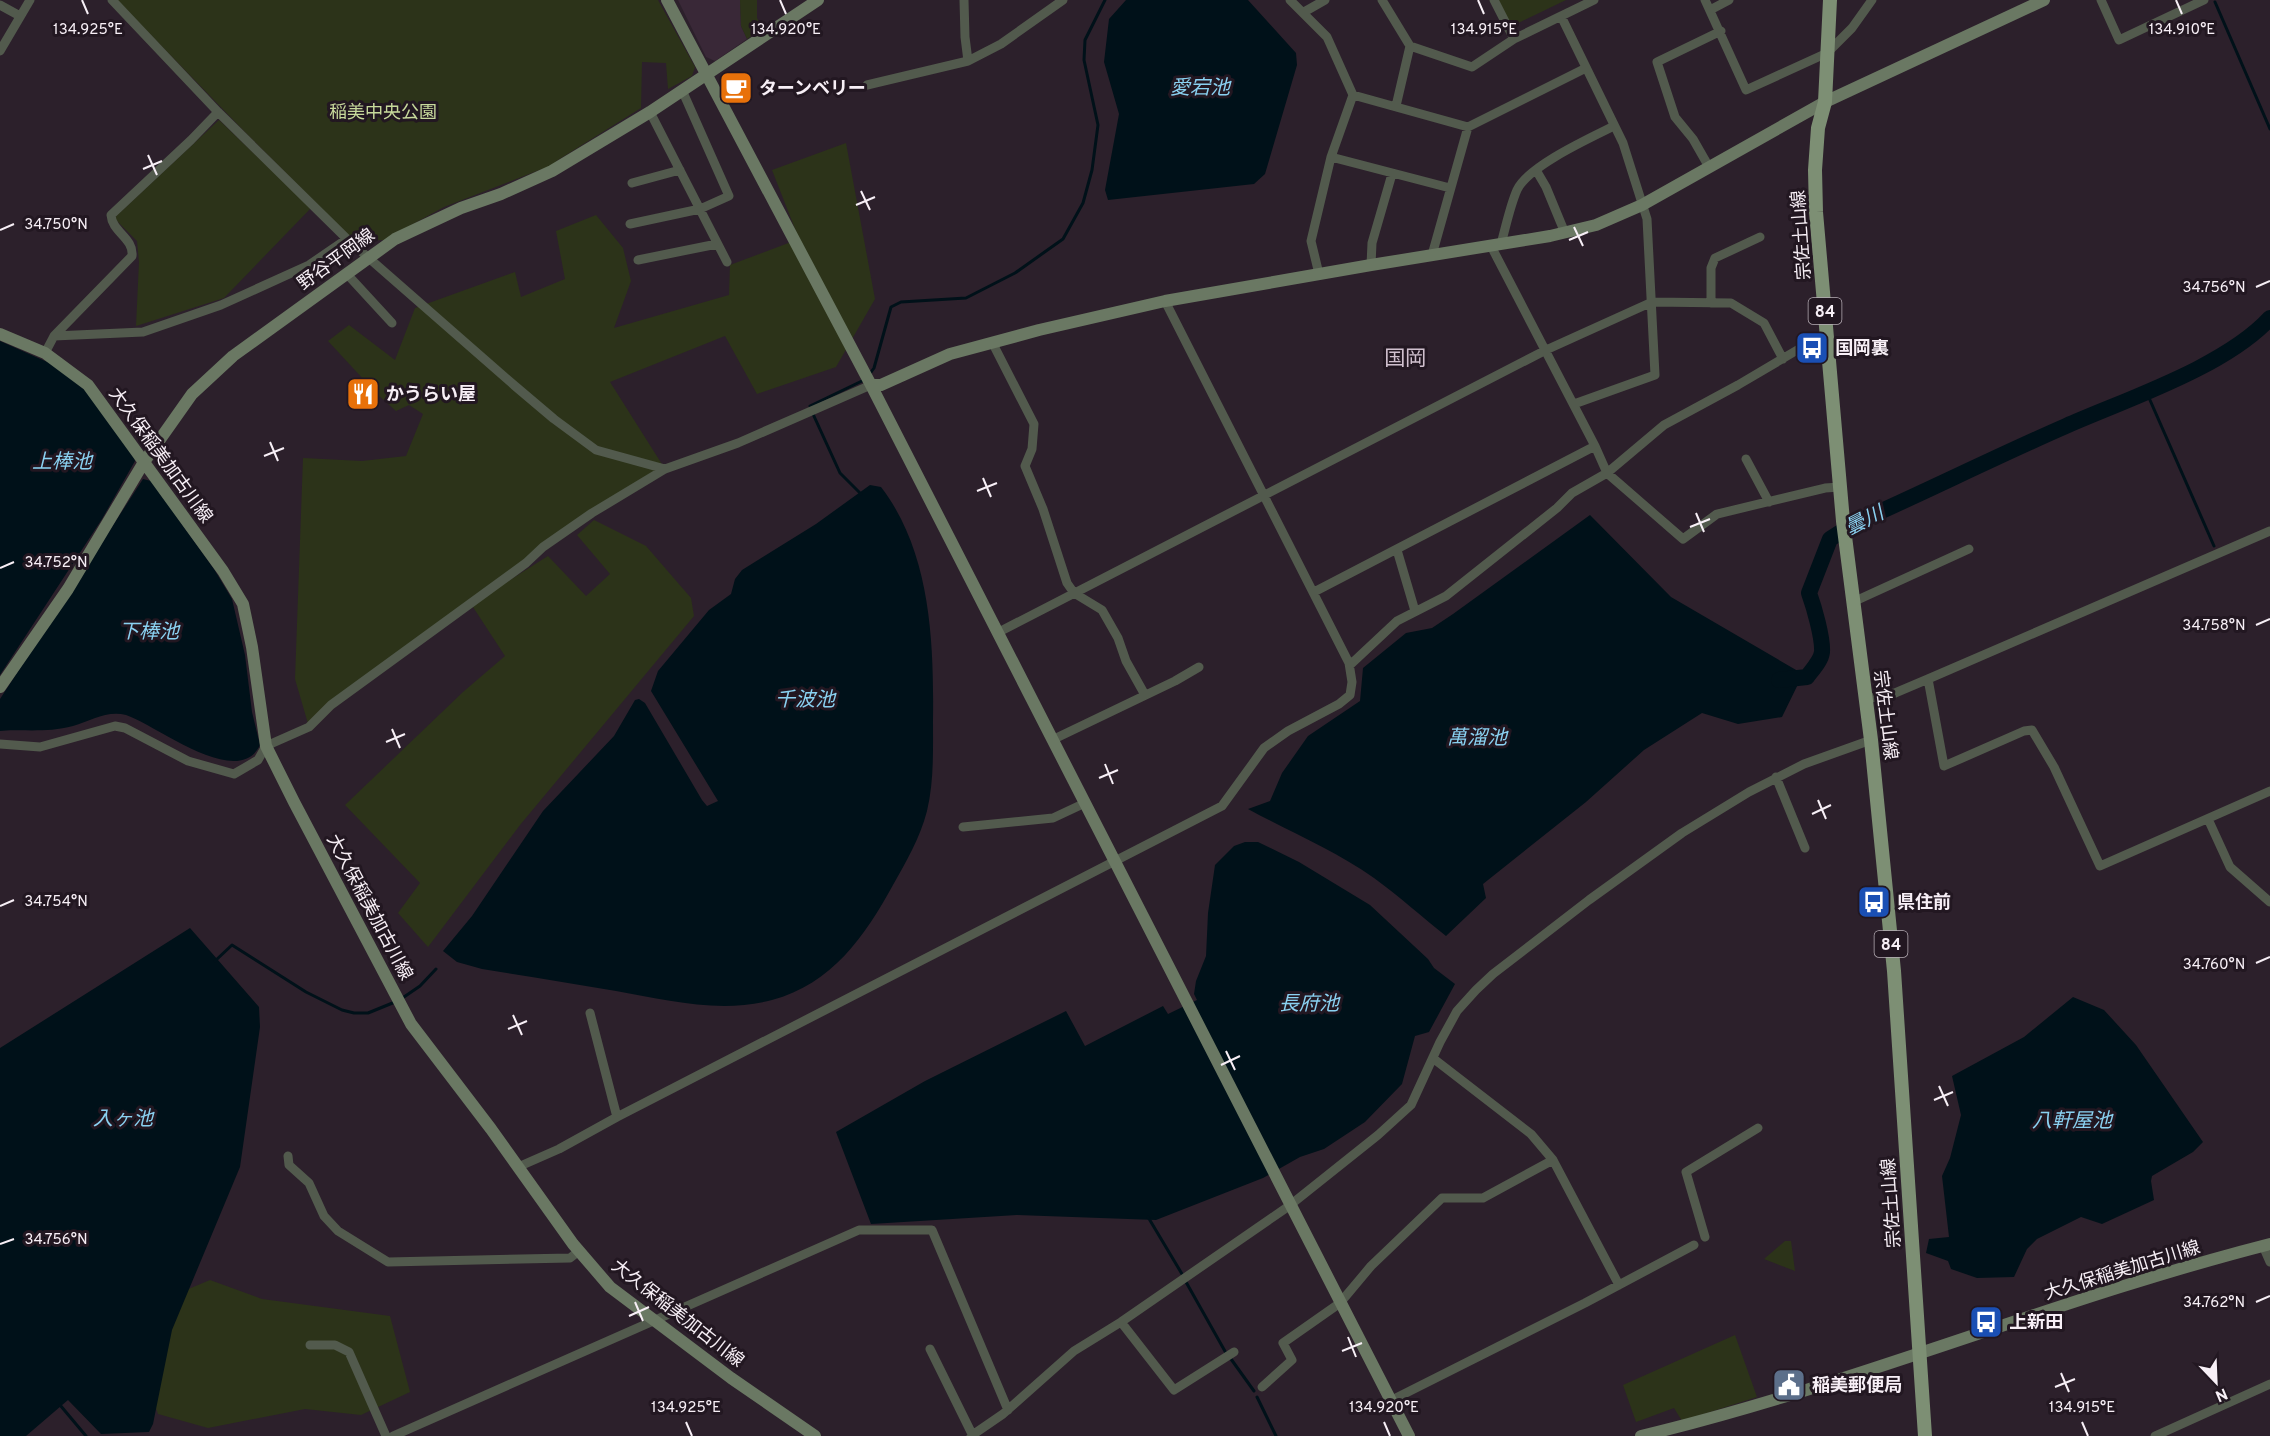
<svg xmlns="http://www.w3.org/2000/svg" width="2270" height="1436" viewBox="0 0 2270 1436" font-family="Overpass,'Noto Sans JP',sans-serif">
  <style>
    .built { fill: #392837 }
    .green { fill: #2c3319 }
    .water { fill: #001119 }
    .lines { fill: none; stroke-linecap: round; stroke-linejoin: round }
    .stream { stroke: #001119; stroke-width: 3 }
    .river { stroke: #001119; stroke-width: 16 }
    .street { stroke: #525a4d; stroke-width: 9 }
    .secondary { stroke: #6a7863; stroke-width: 12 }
    .primary { stroke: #7d8f74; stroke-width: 14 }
    .ticks { fill: none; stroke: #f7eff6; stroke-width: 2 }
    .labels { text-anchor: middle; stroke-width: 6; stroke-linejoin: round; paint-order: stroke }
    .shield { fill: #221721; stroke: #b7aeb6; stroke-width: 1.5 }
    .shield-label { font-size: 16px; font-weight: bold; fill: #f7eff6 }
    .poi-label { font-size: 18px; font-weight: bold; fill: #f7eff6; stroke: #221721; text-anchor: start }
    .park-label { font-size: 18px; fill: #c7d99b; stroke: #221721 }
    .street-label { font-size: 18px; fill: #f7eff6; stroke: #221721 }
    .water-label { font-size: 20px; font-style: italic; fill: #8ad1f1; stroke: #221721 }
    .quarter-label { font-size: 21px; fill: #d0c0ce; stroke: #221721 }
    .ticks-label { font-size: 15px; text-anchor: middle; fill: #f7eff6; stroke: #221721; stroke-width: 6; stroke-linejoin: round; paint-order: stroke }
  </style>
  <rect width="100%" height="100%" fill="#2c202b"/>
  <!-- built -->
  <path class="built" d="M678,0H740L741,26L747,39L715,61L706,57Z"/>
  <!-- green -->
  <path class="green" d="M117,0H658L695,67L692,76L668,89L666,63L642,62L641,108L558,160L549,168L542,169L444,207L384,240L354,241L243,130Z
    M740,0H757V18L763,28L747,39L741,26Z
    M1495,0H1566L1514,25L1504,20Z
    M219,120L311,208L224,298L136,326L139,262L137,241L114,218Z
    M846,143L875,299L836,367L757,394L725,336L610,382L665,469L578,523L475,602L548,556L586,596L610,574L577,535L594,520L646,546L691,598L694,616L520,825L428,947L398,913L420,883L345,805L463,692L505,656L471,604L309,727L295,679L303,458L362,461L406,456L423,414L409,405L396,411L377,394L328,341L349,325L395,360L415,308L515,272L521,297L565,279L556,231L596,215L623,248L631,281L614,328L729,295L730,265L799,239L772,170Z
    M1785,1241H1791L1795,1271L1764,1259Z
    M210,1280L262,1299L390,1316L410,1392L361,1415L305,1409L208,1428L158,1414L140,1361L179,1293Z
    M1735,1335L1757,1397L1682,1421L1674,1408L1636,1422L1623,1385Z"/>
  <!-- water -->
  <path class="water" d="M1126,0H1248L1296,53L1297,65L1265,174L1254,184L1108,200L1105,190L1119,114L1104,62L1109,19Z
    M0,341L54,365L90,394L132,451L135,461L102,519L0,675Z
    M143,479L151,481L214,569L232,599L245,655L252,712L260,745C238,791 155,724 126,715C107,710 91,721 73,726C48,733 25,729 0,731V699Z
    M870,485L881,487C931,552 934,643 933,721C933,751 934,782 927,811C920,838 906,862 893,885C865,936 832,984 772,1000C720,1014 667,1000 616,991C571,983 526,976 482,969L457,962L443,951L472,916L543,811L614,736L635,700L639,699L645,703L702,800L707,806L718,801L651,691L658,671L709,610L731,594L735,579L742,570L816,524Z
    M1590,515L1671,597L1803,674L1782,717L1738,724L1702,713L1644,750L1586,802L1483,884L1486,898L1446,936C1422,917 1399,896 1374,878C1334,850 1290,832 1248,809L1270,801L1282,773L1308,736L1360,701L1363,668L1406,633L1432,628L1453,614Z
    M1245,842H1258L1299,862L1370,905L1428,959L1434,968L1455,984L1429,1032L1415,1036L1402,1084L1365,1122L1324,1149L1300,1157L1263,1178L1156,1220L1017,1215L871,1224L836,1132L925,1081L1066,1011L1085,1046L1163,1006L1168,1014L1197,1000L1194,994L1196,981L1206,956L1208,913L1215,865L1234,846Z
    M190,928L259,1007L260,1027L240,1167L172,1330L153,1424L149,1432L101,1434L68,1400L26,1436H0V1048Z
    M2073,997L2104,1010L2136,1045L2203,1142L2193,1152L2152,1176L2151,1181L2154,1200L2102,1224L2081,1217L2037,1239L2027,1249L2014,1277L1977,1278L1951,1269L1948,1261L1926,1253L1929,1239L1949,1237L1942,1176L1950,1158L1961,1115L1952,1076L2024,1037Z"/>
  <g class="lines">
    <!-- stream -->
    <path class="stream" d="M2215,2L2270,129
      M869,375L874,368L891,307L901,302L966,298L1015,273L1063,239L1083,203L1092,170L1098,125L1084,60L1085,40L1105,0
      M2146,391L2214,546
      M810,406L864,380
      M813,414L840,473L861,494
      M215,961L232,945L306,992L342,1010L354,1013H368L395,1002
      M401,999L420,986L436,969
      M1148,1217L1182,1274
      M1186,1282L1226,1353
      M1231,1359L1254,1391
      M1257,1397L1276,1436
      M60,1405L86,1436"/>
    <!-- river -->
    <path class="river" d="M1779,680L1807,677C1812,670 1821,661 1822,652C1823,638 1814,607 1809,593L1830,539L1855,523C1925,492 1995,457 2066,426C2127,399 2225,367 2270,318"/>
    <!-- street -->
    <path class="street" d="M112,0L218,112L347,239L515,386L554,419L596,450L665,469
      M964,0L965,37L968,61L1001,44L1063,0
      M1290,0L1327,37L1353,95L1331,157L1311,241L1319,274
      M1382,0L1410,46L1472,67L1514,39
      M1494,0L1514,39L1594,0
      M1705,0L1746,90L1827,53L1852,28L1872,0
      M2101,0L2119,40L2204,0
      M0,5L20,16
      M1710,10L1729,0
      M1304,12L1325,0
      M1561,16L1623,143L1647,219L1655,375L1574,404
      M0,51L30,0
      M867,85L968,61
      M1353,95L1468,127L1586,68
      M1396,106L1410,46
      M650,112L727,262
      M1331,157L1450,188
      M1709,167L1693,139L1675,117L1657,62L1721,31
      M1536,170L1546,187L1565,233
      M632,183L680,170
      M630,224L700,209L729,196L682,90
      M1501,244C1506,226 1510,206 1517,190C1528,166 1590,138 1614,126
      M1491,246L1595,446L1607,473L1683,539L1717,514L1825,488L1840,487
      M1432,255L1468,127
      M638,260L717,244
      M1371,265L1372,243L1392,174
      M346,273L392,323
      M1711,303V268L1715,258L1760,237
      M54,336L132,256C134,238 112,232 111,215L191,140L218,112
      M992,342L1034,424L1032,449L1025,466L1043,509L1067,583L1074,593L1102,610L1118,638L1126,661L1145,695
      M45,353L54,336L143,332L221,305L309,265L347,239
      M1746,459L1769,502
      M1397,550L1415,611
      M1314,592L1595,446
      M1853,602L1969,549
      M997,633L1546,350L1652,302L1731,303L1764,323L1783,359
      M1350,665L1397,621L1446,596L1557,508L1572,493L1607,473L1664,425L1738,385L1826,333
      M1928,679L1944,766L2024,731L2032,730L2054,767L2100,866L2270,791
      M1866,699L1895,693L1928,679L2270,531
      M1052,740L1175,681L1199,667
      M0,744L40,747L115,726L125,728L188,761L234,774L258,760L266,746L309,727L331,705L526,563L543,547L592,513L665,469L738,443L871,385
      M1776,777L1805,848
      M2208,819L2230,867L2270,902
      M963,827L1053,818L1085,803
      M590,1013L617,1117
      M1434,1059L1531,1134L1553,1160L1619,1285
      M288,1156L289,1165L309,1183L324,1216L338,1231L388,1262L570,1258L579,1251
      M518,1167L559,1149L617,1117L1222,806L1264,748L1288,731L1339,704L1350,695L1352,682L1349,663L1165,301
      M1705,1237L1686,1172L1758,1128
      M2263,1246L2270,1262
      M1121,1322L1174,1390L1234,1352
      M310,1345H335L349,1352L386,1436
      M930,1349L973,1436
      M1262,1387L1292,1360L1283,1343L1340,1303L1371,1266L1442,1198H1483L1553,1160
      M1390,1401L1585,1303L1694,1245
      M393,1436L859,1230H932L1008,1410
      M971,1436L1003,1414L1074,1351L1121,1322L1289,1206L1378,1135L1411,1105L1440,1042L1457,1011L1476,990L1493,974L1589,900L1682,833L1749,792L1804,764L1871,740
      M2155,1436L2270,1384"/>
    <!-- secondary -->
    <path class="secondary" d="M667,0L871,385L1409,1436
      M0,334L45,353L88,385L223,571L243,604L252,647L266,746L294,802L411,1024L491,1129L573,1244L610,1287L731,1378L815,1436
      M871,385H881L950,354L1039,330L1165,301L1371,265L1550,236L1596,225L1642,205L1825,102L2044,0
      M0,687L68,589L144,462L192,394L233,356L395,239L461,208L501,194L552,171L650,112L818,0
      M1641,1436C1854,1385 2058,1298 2270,1244"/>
    <!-- primary -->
    <path class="primary" d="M1830,0L1825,102L1818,128L1815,170L1816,212L1843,521L1871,740L1894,971L1925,1436"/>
  </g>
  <!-- ticks -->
  <path class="ticks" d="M82,0L88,14M780,0L786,14M1478,0L1484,14M2176,0L2182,14M148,155L157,175M143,169L162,161M861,191L870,210M856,205L875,197M1574,227L1583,246M0,230L14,224M1569,240L1588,232M2256,287L2270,281M270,442L278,461M264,456L284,448M983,478L991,497M977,491L997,483M1696,513L1704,532M1690,527L1710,519M0,568L14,562M2256,625L2270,619M392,729L400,748M386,742L405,734M1105,764L1113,784M1099,778L1118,770M1818,800L1826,819M1812,814L1831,805M0,906L14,900M2256,963L2270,957M513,1015L522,1035M508,1029L527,1021M1226,1051L1235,1070M1221,1065L1240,1056M1939,1086L1948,1106M1934,1100L1953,1092M0,1244L14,1239M635,1302L643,1321M2256,1302L2270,1296M629,1316L649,1307M1348,1337L1356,1357M1342,1351L1362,1343M2061,1373L2069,1392M2055,1387L2075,1379M686,1422L692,1436M1384,1422L1390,1436M2082,1422L2088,1436"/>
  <!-- icons -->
  <defs>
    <g id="cafe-square" transform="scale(1.725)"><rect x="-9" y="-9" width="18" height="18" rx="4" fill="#e8710a" stroke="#221721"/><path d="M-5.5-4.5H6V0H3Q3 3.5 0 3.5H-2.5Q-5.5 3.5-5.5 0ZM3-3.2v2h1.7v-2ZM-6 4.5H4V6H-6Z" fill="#fff"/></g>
    <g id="bus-square" transform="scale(1.725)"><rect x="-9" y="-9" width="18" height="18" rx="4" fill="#1a4fb4" stroke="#221721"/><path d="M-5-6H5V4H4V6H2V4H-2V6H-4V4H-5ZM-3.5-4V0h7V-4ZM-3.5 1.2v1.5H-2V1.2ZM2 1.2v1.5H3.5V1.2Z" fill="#fff"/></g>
    <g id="restaurant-square" transform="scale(1.725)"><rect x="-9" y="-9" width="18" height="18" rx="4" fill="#e8710a" stroke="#221721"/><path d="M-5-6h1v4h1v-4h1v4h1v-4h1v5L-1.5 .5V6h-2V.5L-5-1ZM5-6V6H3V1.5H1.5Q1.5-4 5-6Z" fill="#fff"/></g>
    <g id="civic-square" transform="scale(1.725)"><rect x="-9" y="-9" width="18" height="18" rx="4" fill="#5c6f8a" stroke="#221721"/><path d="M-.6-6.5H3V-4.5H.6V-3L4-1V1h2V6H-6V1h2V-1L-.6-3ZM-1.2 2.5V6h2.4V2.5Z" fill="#fff"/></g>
  </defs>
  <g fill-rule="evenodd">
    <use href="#cafe-square" x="736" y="88"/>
    <use href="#bus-square" x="1812" y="348"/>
    <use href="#restaurant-square" x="363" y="394"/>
    <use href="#bus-square" x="1874" y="902"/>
    <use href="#bus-square" x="1986" y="1322"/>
    <use href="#civic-square" x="1789" y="1385"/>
  </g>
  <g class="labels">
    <!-- shield labels -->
    <g class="shield">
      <rect x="1808.5" y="298" width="33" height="26" rx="4.5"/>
      <rect x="1874.5" y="931" width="33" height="26" rx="4.5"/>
    </g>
    <g class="shield-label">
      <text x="1825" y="317">84</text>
      <text x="1891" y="950">84</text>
    </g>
    <!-- poi labels -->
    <g class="poi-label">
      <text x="759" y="94">ターンベリー</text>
      <text x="1835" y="354">国岡裏</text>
      <text x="386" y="400">かうらい屋</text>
      <text x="1897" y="908">県住前</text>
      <text x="2009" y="1328">上新田</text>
      <text x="1812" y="1391">稲美郵便局</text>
    </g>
    <!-- park labels -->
    <g class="park-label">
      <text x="383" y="118">稲美中央公園</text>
    </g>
    <!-- street labels -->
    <g class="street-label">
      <text transform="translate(1801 235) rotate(-94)" y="6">宗佐土山線</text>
      <text transform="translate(336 259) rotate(-36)" y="6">野谷平岡線</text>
      <text transform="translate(161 455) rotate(54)" y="6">大久保稲美加古川線</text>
      <text transform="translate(1886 715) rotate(83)" y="6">宗佐土山線</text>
      <text transform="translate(370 907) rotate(62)" y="6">大久保稲美加古川線</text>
      <text transform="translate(1891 1203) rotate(-94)" y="6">宗佐土山線</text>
      <text transform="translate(2122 1270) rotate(-17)" y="6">大久保稲美加古川線</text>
      <text transform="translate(678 1313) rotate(38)" y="6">大久保稲美加古川線</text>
    </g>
    <!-- water labels -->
    <g class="water-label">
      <text x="1200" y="94">愛宕池</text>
      <text x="62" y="468">上棒池</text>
      <text transform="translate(1864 520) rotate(-27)" y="7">曇川</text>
      <text x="149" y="638">下棒池</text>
      <text x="805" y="706">千波池</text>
      <text x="1477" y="744">萬溜池</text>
      <text x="1309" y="1010">長府池</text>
      <text x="123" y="1125">入ヶ池</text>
      <text x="2072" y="1127">八軒屋池</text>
    </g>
    <!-- quarter labels -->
    <g class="quarter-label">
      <text x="1405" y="365">国岡</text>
    </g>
  </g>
  <g class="ticks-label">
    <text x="88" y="34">134.925°E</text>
    <text x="786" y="34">134.920°E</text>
    <text x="1484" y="34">134.915°E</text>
    <text x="2182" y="34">134.910°E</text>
    <text x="56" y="229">34.750°N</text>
    <text x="2214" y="292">34.756°N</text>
    <text x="56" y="567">34.752°N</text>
    <text x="2214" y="630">34.758°N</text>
    <text x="56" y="906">34.754°N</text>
    <text x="2214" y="969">34.760°N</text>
    <text x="56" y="1244">34.756°N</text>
    <text x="2214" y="1307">34.762°N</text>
    <text x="686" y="1412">134.925°E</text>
    <text x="1384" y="1412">134.920°E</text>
    <text x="2082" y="1412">134.915°E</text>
  </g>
  <!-- north arrow -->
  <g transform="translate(2216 1382) rotate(157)" stroke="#221721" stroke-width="4.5" paint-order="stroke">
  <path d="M0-4.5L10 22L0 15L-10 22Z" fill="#f7eff6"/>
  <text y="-9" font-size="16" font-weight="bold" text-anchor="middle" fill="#f7eff6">N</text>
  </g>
</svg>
